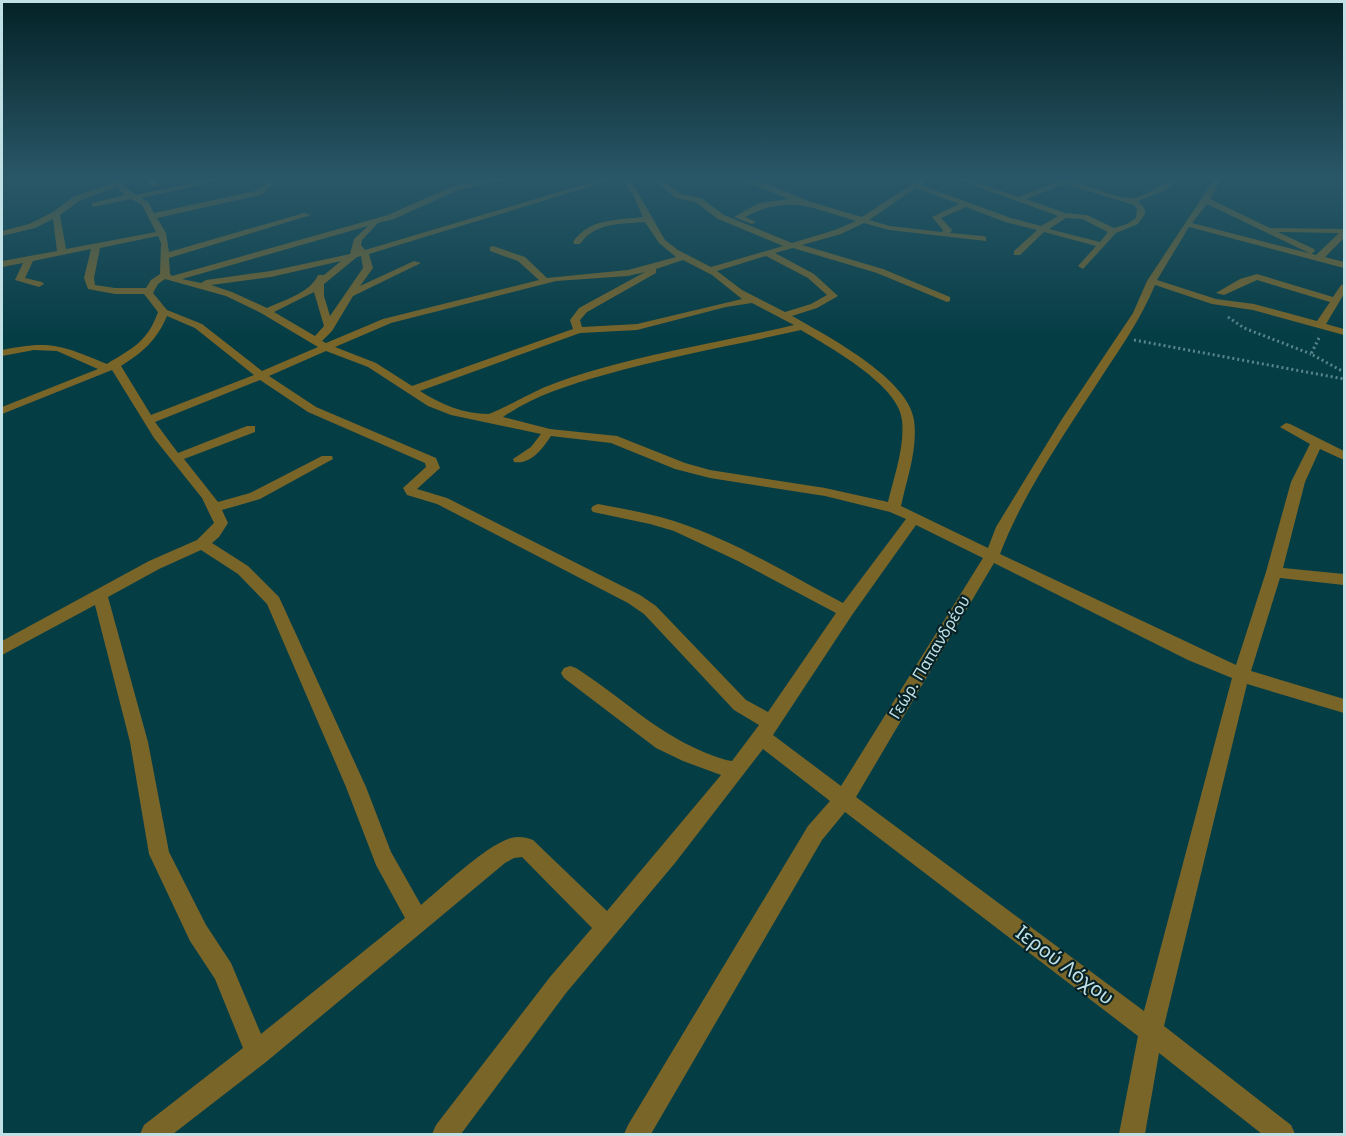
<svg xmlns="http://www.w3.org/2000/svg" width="1346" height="1136" viewBox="0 0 1346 1136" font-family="'Noto Sans',sans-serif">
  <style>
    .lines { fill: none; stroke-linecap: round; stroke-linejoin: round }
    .path { stroke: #59868d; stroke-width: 3; stroke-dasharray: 2 3; stroke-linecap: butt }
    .minor { fill: #7a6529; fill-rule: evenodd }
    .labels { text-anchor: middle; stroke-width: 4.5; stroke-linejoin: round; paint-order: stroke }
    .street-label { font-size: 16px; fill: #c1e0e6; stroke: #062226 }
    .near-street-label { font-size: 20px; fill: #c1e0e6; stroke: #062226 }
  </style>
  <rect width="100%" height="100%" fill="#053d45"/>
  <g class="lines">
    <!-- path -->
    <path class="path" d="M1228,317L1244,328L1311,354
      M1319,338L1311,354L1344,372
      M1134,340L1344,379"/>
    <!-- minor -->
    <path class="minor" d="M2,178H6L2,181Z
      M108,178L118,181L135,178L122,184L136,195L216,178H231L141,198L148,202L154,213L255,191L266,184L262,178H269L274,184L261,195L157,218L166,233L169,252L304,213L311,215L169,258L170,274L172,276L388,215L453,186L495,178H512L458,190L394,219L378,223L362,240L361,245L365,250L606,178H618L369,254L373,268L360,286L414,261L421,263L353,296L332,331L322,341L326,343L383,319L539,280L518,261L490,251V247L493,246L525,257L547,278L628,270L676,257L659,243L645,222C622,224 595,222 580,244H574L573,242C589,218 618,220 643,217L633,195L620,178H627L633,184L665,240L678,250L711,267L783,246L718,219L695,202L676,198L651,178H659L681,194L701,198L724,215L792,243L835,230L856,221C812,208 789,194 745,217L756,222L752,224L734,217L759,203L789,199L735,178L757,180L808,201L862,217L921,178H930L921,185L1011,218L1041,226L1058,216L953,178H964L1019,197L1058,181L1051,178C1079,178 1104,196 1129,198C1148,199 1164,178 1181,178L1166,190L1138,201L1145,209V214L1138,224L1116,233L1083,269L1078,266L1096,246L1044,232L1020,255H1014V251L1037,230L1005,222L966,207L941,218L952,230L950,233L983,236L986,237V241L889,230L864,223L841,234L802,245L883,269L950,297V301L947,302L877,273L793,248L775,253L814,274L838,296L817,308L792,316C826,335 909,379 914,420C918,449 907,478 901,506L988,548L996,527L1062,419L1133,313L1147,281L1215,178H1222L1210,199L1270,228L1344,229V238L1325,257L1344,262V268L1189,227L1157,280L1216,299L1254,304L1317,321L1330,302L1257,280L1224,295L1216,293L1240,279L1257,274L1333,297L1341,285L1344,284V294L1326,324L1344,329V335L1253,310L1212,304L1155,285C1141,318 1122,346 1102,376C1067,430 1023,493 1000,554L1236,665L1266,572L1291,482L1310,444L1280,427L1286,423L1290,424L1344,451V460L1320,449L1305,482L1283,568L1344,574V585L1280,578L1251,671L1344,699V713L1247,684L1164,1026L1291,1125L1295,1134H1262L1159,1053L1145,1134H1119L1138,1036L845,812L822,840L651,1134H624L628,1125L808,826L830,801L763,749L675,863L566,993L461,1134H432L436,1125L550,977L592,928L522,857L514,858L505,863L266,1062L173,1134H140L144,1125L243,1048L215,979L190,941L149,854L130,742L95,605L2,655V641L149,561L197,540L214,523L202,498L154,438L112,370L2,414V407L98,369L57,351L34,350L2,356V350C52,340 60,345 107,364C132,348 147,343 158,312L144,294H115L88,289L84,278L91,249L33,261L25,278L42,282L44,284L39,287L15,280L23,263L2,267V261L57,251L53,219L35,228L2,236V231L29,224L53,212L73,197L112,183ZM1065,184L1134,205L1137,209L1136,218L1127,224L1114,228L1087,215L1065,213L1026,199ZM116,187L125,195L92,203V207L131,199L142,205L156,232L66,249L60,215L79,201ZM916,188L959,204L932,217L943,230L942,232L890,226L869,220ZM1207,204L1311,254L1315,251L1314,249L1278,232L1339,233L1316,255L1192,223ZM1066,218L1082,219L1108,232L1100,242L1049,229ZM368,226L354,239L350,254L271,271L206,280L201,283L182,279ZM158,236L161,243L160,274L151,280L146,288H115L95,285L94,278L100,248ZM361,256L363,268L330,316L324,296V284L357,257ZM766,256L808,278L827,295L811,304L785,312L742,290L717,271ZM683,260L712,275L742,299L637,324L582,327L580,320L587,312L656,273V269ZM341,261L324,275H318C310,293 284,300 267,308L232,292L211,285L271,277ZM645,272L579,308L570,320L573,329L412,386L376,363L335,347L391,323L556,281L628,276ZM165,279L226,296L261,313L318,347L262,371L202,324L167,310L153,293L158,284ZM314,292L324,326L315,336L274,312ZM752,303L794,325C711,345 625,356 545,387C535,391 493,414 488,414C464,414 440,404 420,391L580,333L637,330L726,307ZM167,316L195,328L254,375L151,415L121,366C142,353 157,340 167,316ZM801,330C829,347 899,385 902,420C905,447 894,476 888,502L825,488L710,470L685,463L617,436L550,429L503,417C533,396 569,385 604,375C669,356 736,345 801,330ZM326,351L368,367L428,406L451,415L541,434L531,447L513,459L514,462C531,465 543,448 551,436L611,443L675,469L710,478L825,496L890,512L906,519L843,603C788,574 733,540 674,521C649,513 624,509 598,504L593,506L591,509L593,512L650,524L674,531L738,561L836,613L768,712L746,700L656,606L640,595L447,498L417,489L440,468L436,458L316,407L269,376ZM260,380L308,412L425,463L426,467L403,488L407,495L437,504L628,603L644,614L734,710L759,725L732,761L726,760C663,741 629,702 576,668L570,666L564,668L561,673L564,678L656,748L683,761L721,775L607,911L533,840C526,837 518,836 511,838C485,846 443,887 421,905L391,852L366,787L279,597L248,566L212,543L219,537L228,523L222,510L260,499L333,459L332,456H322L250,493L218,502L184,459L255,432V426H247L178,453L155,422ZM916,525L983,558L841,786L773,735L852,615ZM201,550L238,574L267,604L346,787L376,865L405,918L261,1034L231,963L206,925L169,852L148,742L108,597L159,569ZM994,563L1188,660L1232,678L1144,1011L856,797Z
      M144,178H152L159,185L152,187Z"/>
  </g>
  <!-- sky -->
  <linearGradient id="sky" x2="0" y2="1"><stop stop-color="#032226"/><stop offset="0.53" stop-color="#2a5768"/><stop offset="1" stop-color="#2a5768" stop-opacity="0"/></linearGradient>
  <rect width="1346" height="337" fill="url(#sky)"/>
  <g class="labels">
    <!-- street labels -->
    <g class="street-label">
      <text transform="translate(929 657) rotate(-59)" y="6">Γεώρ. Παπανδρέου</text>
    </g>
    <!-- near-street labels -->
    <g class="near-street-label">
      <text transform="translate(1065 965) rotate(37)" y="7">Ιερού Λόχου</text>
    </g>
  </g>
  <!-- border -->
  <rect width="1346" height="1136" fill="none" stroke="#c1e0e6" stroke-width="6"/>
</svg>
